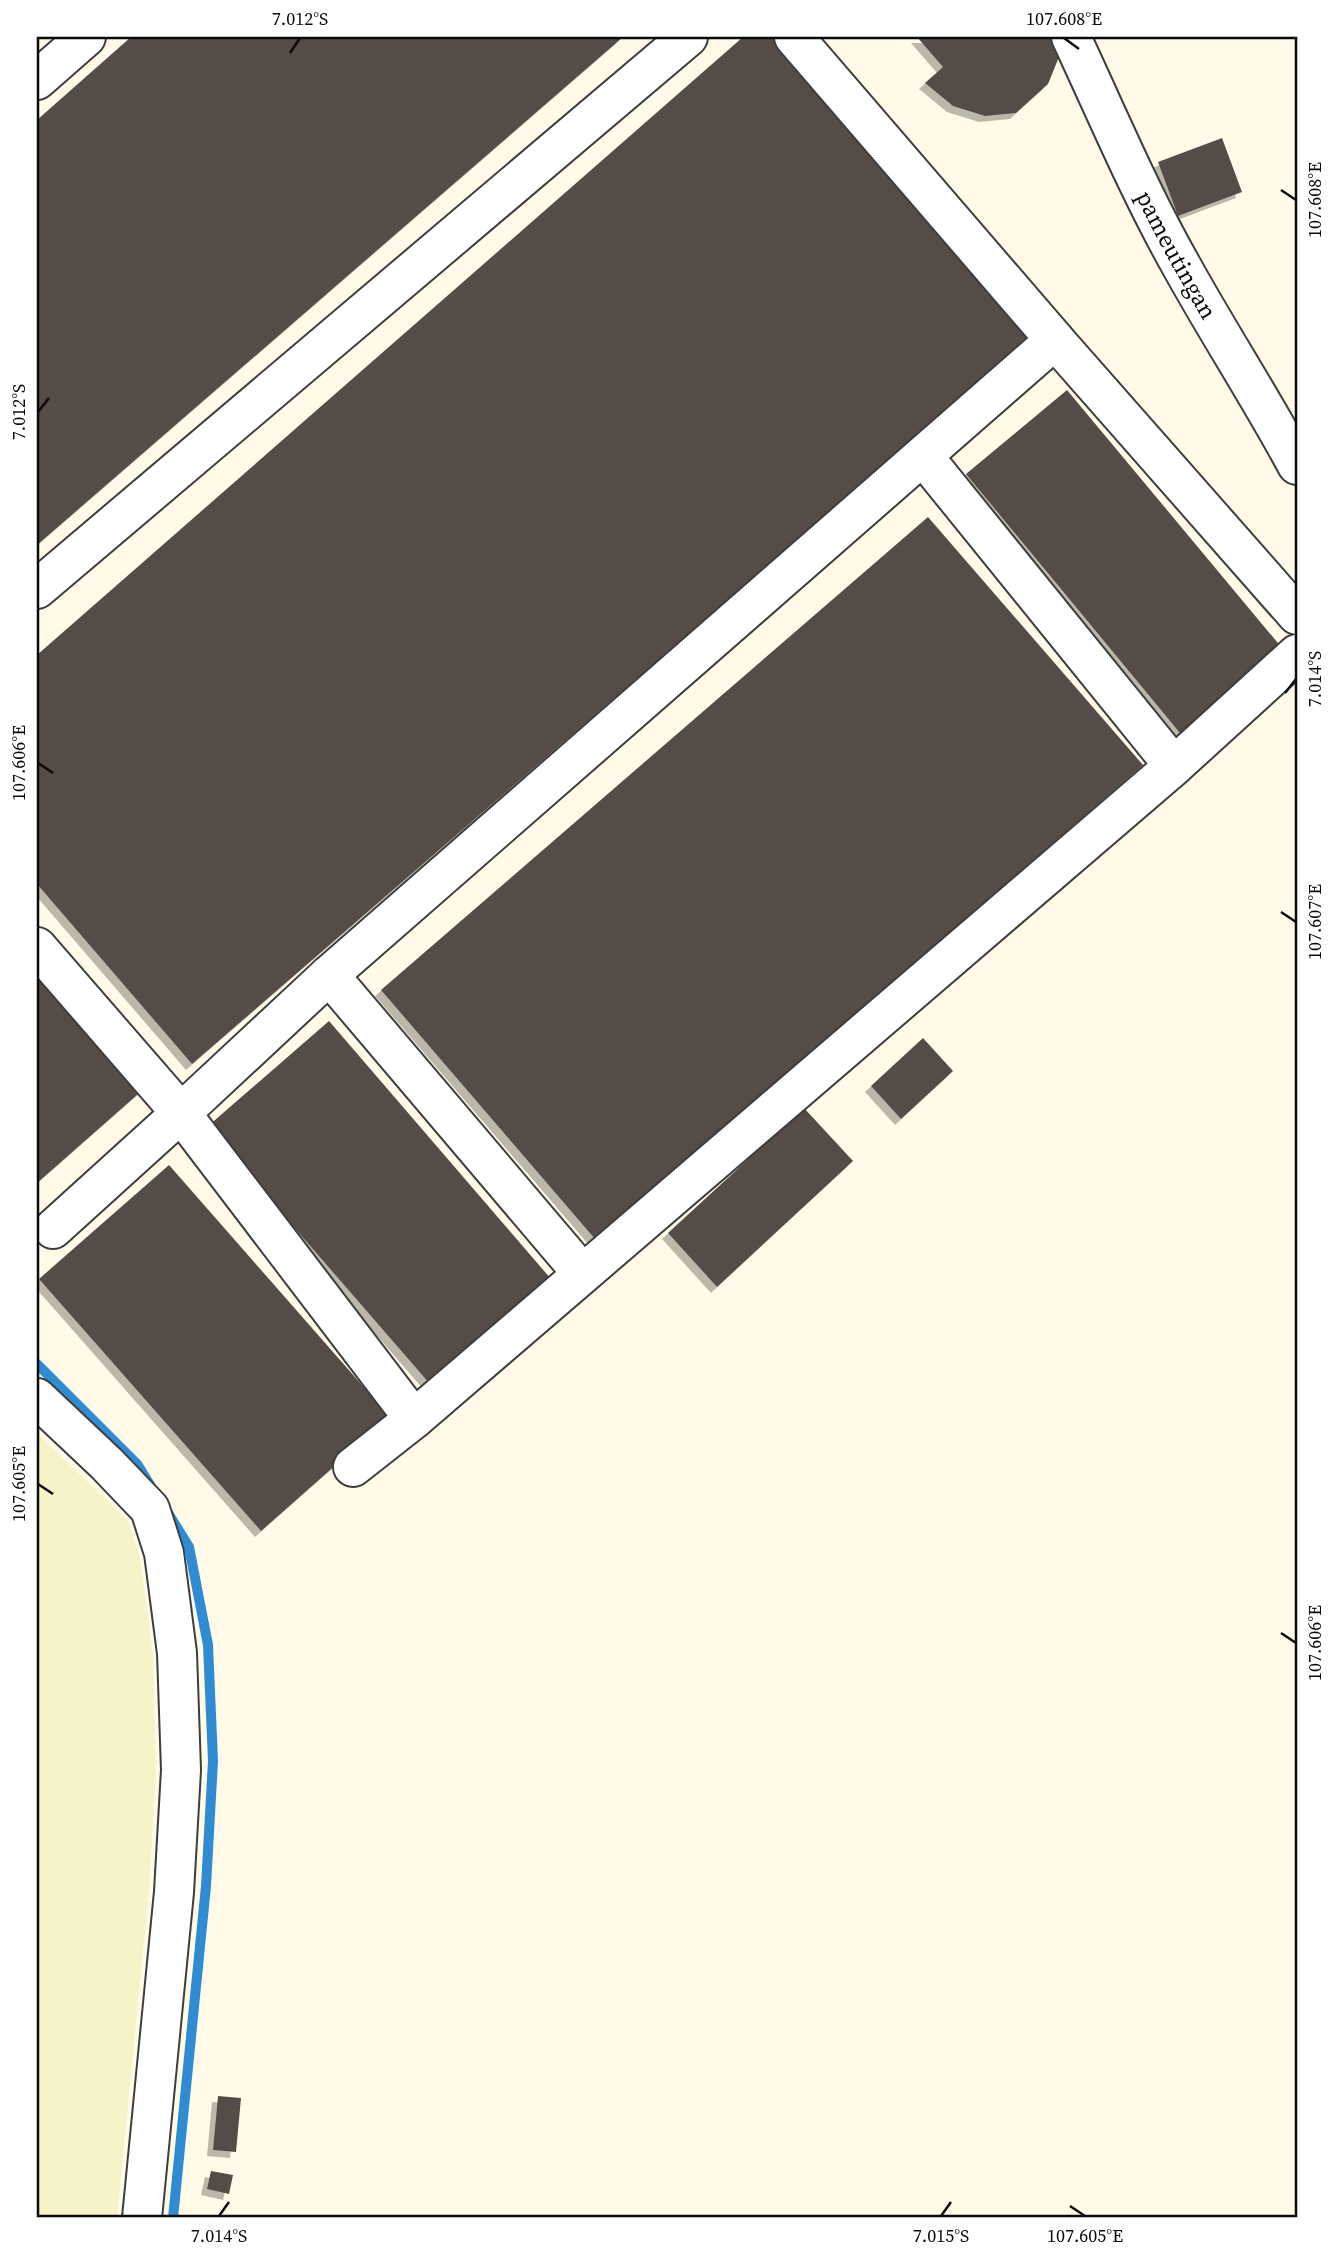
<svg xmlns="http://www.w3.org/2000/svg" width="1334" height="2255" viewBox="0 0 1334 2255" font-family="'Source Serif 4',serif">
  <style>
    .farmland { fill: #f5f3c8 }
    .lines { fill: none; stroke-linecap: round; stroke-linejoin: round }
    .stream { stroke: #2f8cd2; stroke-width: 10 }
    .building { fill: #544c47; filter: url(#shadow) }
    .minor-casing { stroke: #3e3e3e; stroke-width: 42 }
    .minor { stroke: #fff; stroke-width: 38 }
    .ticks { fill: none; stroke: #0b0b0b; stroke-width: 2.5 }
    .labels { text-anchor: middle; stroke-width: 7; stroke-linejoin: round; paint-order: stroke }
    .street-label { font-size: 24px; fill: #0b0b0b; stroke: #fff }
    .neatline { fill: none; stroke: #0b0b0b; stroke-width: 2.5 }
    .ticks-label { font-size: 18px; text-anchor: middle; fill: #0b0b0b }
  </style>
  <defs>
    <filter id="shadow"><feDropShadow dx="-6" dy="6" stdDeviation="0" flood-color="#0004"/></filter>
  </defs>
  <rect width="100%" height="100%" fill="#fffbe8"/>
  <!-- farmland -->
  <path class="farmland" d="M37,1433L128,1521L140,1558L153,1655L156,1770L149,1890L117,2218H37Z"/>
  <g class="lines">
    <!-- stream -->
    <path class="stream" d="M37,1364L137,1464L150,1485
      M168,1513L189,1547L208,1645L213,1761L206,1886L173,2218"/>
  </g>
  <!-- building -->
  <path class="building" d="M131,37H623L37,545V120Z
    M743,37H782L1038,331L192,1064L37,884V655Z
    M917,37H1057L1061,52L1048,84L1016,113L985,116L953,106L925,83L943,67Z
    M1222,138L1242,192L1178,216L1158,162Z
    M1067,390L1282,648L1180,733L966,474Z
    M928,517L1143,765L595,1239L381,990Z
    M37,968L146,1087L37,1183Z
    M329,1021L551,1279L430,1384L207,1127Z
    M923,1038L953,1071L901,1119L871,1086Z
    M804,1108L853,1161L717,1287L668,1233Z
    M169,1165L390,1417L261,1531L39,1279Z
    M218,2096L241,2098L236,2152L213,2150Z
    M211,2171L233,2175L229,2194L207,2189Z"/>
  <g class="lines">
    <!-- minor casing -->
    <g class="minor-casing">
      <g id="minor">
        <path id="s1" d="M1071,37C1107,114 1140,193 1182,267C1219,334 1261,398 1297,465"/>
        <path d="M37,80L86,37"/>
        <path d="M1055,340L1297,615"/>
        <path d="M923,456L1174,766"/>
        <path d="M37,589L688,37"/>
        <path d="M37,947L181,1113L329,975L1055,340L794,37"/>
        <path d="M329,975L582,1273"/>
        <path d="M53,1229L181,1113L414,1419"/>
        <path d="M37,1398L107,1464L150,1509L164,1553L177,1653L181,1770L174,1892L142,2218"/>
        <path d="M353,1467L414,1419L1174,766L1297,654"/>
      </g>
    </g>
    <!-- minor -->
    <use href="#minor" class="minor"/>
  </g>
  <!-- ticks -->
  <path class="ticks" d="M1064,38L1079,49M290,53L300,38M1281,190L1296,200M38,412L49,398M1285,693L1296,679M38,763L53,773M1281,912L1296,922M38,1484L53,1494M1281,1633L1296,1643M1070,2206L1085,2216M219,2216L229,2202M941,2216L951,2202"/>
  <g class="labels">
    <!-- street labels -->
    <g class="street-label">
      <text dy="8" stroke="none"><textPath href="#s1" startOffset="242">pameutingan</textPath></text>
    </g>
  </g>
  <!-- border -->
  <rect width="1334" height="2255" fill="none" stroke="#ffffff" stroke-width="77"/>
  <rect x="38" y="38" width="1258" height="2178" class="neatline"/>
  <g class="ticks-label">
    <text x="300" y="25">7.012°S</text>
    <text x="1064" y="25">107.608°E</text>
    <text transform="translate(1315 200) rotate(-90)" y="6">107.608°E</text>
    <text transform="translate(19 412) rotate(-90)" y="6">7.012°S</text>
    <text transform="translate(1315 679) rotate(-90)" y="6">7.014°S</text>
    <text transform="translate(19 763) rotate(-90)" y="6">107.606°E</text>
    <text transform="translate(1315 922) rotate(-90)" y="6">107.607°E</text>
    <text transform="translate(19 1484) rotate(-90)" y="6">107.605°E</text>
    <text transform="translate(1315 1643) rotate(-90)" y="6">107.606°E</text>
    <text x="219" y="2242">7.014°S</text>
    <text x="941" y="2242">7.015°S</text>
    <text x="1085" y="2242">107.605°E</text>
  </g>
</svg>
